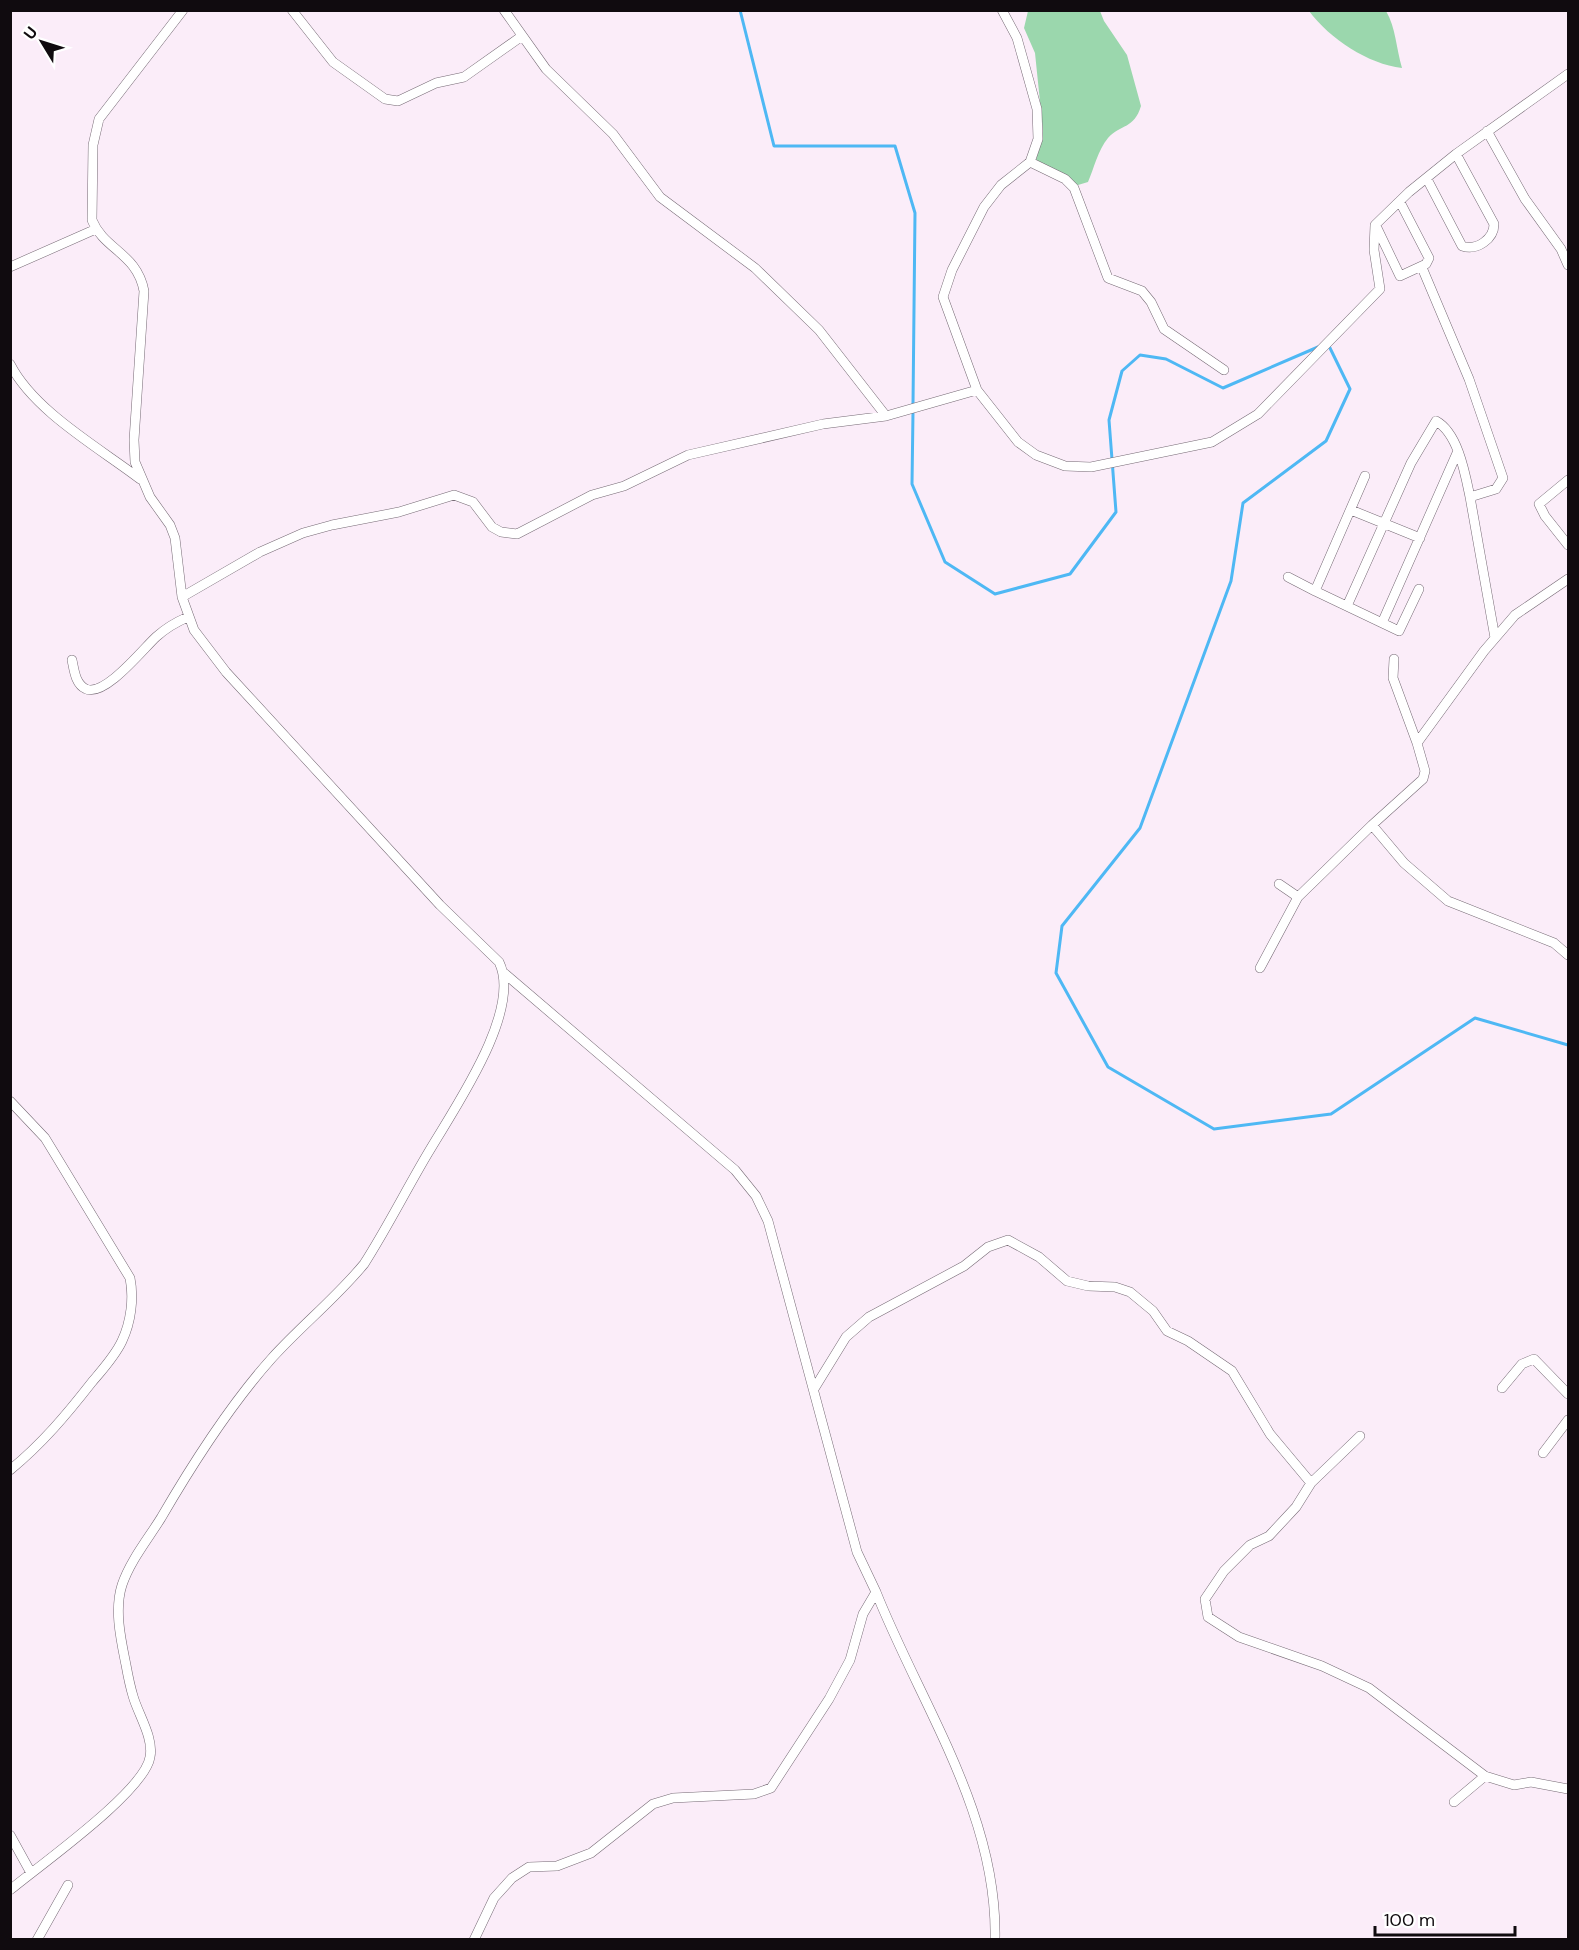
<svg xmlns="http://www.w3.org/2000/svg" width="1579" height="1950" viewBox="0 0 1579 1950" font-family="'DM Sans',sans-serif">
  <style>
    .grass { fill: #9bd7ad }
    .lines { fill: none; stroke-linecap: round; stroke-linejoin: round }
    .stream { stroke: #4eb8f4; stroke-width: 3 }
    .minor-casing { stroke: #766a75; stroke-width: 10 }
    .minor { stroke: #fff; stroke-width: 9 }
  </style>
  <rect width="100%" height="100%" fill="#fbedf9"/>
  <!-- grass -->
  <path class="grass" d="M1028,11H1100L1104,21L1127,55L1141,106C1134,129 1121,124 1108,138C1098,150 1094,168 1088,182L1078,185L1036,160L1043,131L1035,53L1024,28Z
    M1309,11H1386C1396,28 1396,48 1402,68C1368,64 1330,39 1309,11Z"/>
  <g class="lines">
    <!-- stream -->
    <path class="stream" d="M740,10L774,146H895L915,213L913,405
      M1329,346L1350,389L1326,441L1243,503L1231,581L1140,828L1062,926L1056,973L1108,1067L1214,1129L1331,1114L1475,1018L1568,1045
      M913,412L912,484L945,562L995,594L1070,574L1116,512L1109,420L1122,371L1140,355L1166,359L1223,388L1318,347"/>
    <!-- minor casing -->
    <g class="minor-casing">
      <path id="minor" d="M292,10L333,62L385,99L398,101L436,83L464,77L522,36
        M504,10L546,69L613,134L660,197L755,268L819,330L886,416
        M1487,131L1525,199L1561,249L1568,265
        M1030,162L1065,179L1074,188L1108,278L1142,291L1151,302L1164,329L1224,370
        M1427,179L1462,246C1477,251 1494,239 1494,224L1456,154
        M1376,226L1400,276L1426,264L1429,258L1400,202
        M10,267L96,229
        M1423,270L1469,379L1503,478L1496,489L1470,497L1495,638
        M10,364C34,411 98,447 140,479
        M977,390L943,297L952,270L984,207L1001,185L1030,162L1038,139L1037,109L1017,38L1002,10
        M1365,476L1315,591L1399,631L1419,589
        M1568,480L1539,504L1545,516L1568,545
        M1351,510L1420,538
        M1288,577L1315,591
        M1568,579L1515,615L1484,651L1417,743L1425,771L1423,779L1372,825L1404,863L1448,901L1554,943L1568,955
        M182,597L260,552L303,533L332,525L399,512L454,495L473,502L492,527L501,532L517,534L592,495L624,486L688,455L823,424L886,416L977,390L1018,442L1036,455L1065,466L1091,467L1212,442L1258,414L1380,289L1374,250L1375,225L1409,192L1456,154L1568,74
        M1347,606L1411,463L1436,421C1458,433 1465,473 1470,497
        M1382,623L1457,453
        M1394,659L1393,678L1417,743
        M72,660C74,669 75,684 86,689C105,697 143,649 156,637C166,628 176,622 188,617
        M1279,884L1298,897
        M1260,968L1298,897L1372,825
        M504,973L735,1170L756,1196L768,1221L857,1552L876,1592
        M10,1101L45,1138L56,1156L130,1278C134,1298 131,1322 122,1341C115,1356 103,1369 92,1382C67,1414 42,1444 10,1470
        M1502,1388L1522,1364L1534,1359L1568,1394
        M814,1389L846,1337L869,1317L964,1266L988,1247L1008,1240L1039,1257L1067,1281L1088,1286L1115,1287L1130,1292L1153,1311L1167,1331L1188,1341L1232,1371L1270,1434L1311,1483L1296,1507L1269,1536L1250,1545L1224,1571L1205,1599L1208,1617L1239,1637L1322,1666L1369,1688L1485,1776L1514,1785L1531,1782L1568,1789
        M1543,1453L1568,1420
        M1311,1483L1360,1436
        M1454,1802L1485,1776
        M10,1835L31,1873
        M10,1890C40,1865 145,1791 150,1757C154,1738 138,1714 133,1696C130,1686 128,1676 126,1665C121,1640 114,1610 122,1585C130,1561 148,1539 161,1518C193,1463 229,1406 272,1358C302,1325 336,1298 364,1264C387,1228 406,1190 428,1153C453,1110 523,1011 499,962L440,905L226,672L194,630L182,597L175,538L170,525L150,497L135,462L134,440L144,291C137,253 104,250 92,220L93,145L99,119L183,10
        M37,1940L68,1885
        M474,1940L494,1898L512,1878L529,1867L557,1866L591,1853L653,1804L673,1798L754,1794L771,1788L829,1699L850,1660L863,1614L876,1592C921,1705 998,1814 995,1940"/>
    </g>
    <!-- minor -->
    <use href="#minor" class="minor"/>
  </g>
  <!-- border -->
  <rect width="1579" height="1950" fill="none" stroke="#100b0f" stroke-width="24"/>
  <!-- north arrow -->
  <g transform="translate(42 42) rotate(308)" stroke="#ffffff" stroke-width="4.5" paint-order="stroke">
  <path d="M0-4.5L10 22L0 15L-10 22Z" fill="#100b0f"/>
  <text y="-9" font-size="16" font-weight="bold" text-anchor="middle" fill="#100b0f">U</text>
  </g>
  <!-- scale -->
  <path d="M1375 1926v9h140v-9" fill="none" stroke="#100b0f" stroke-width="3"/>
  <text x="1384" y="1926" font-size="18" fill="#100b0f" stroke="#ffffff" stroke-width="4.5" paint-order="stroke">100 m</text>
</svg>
